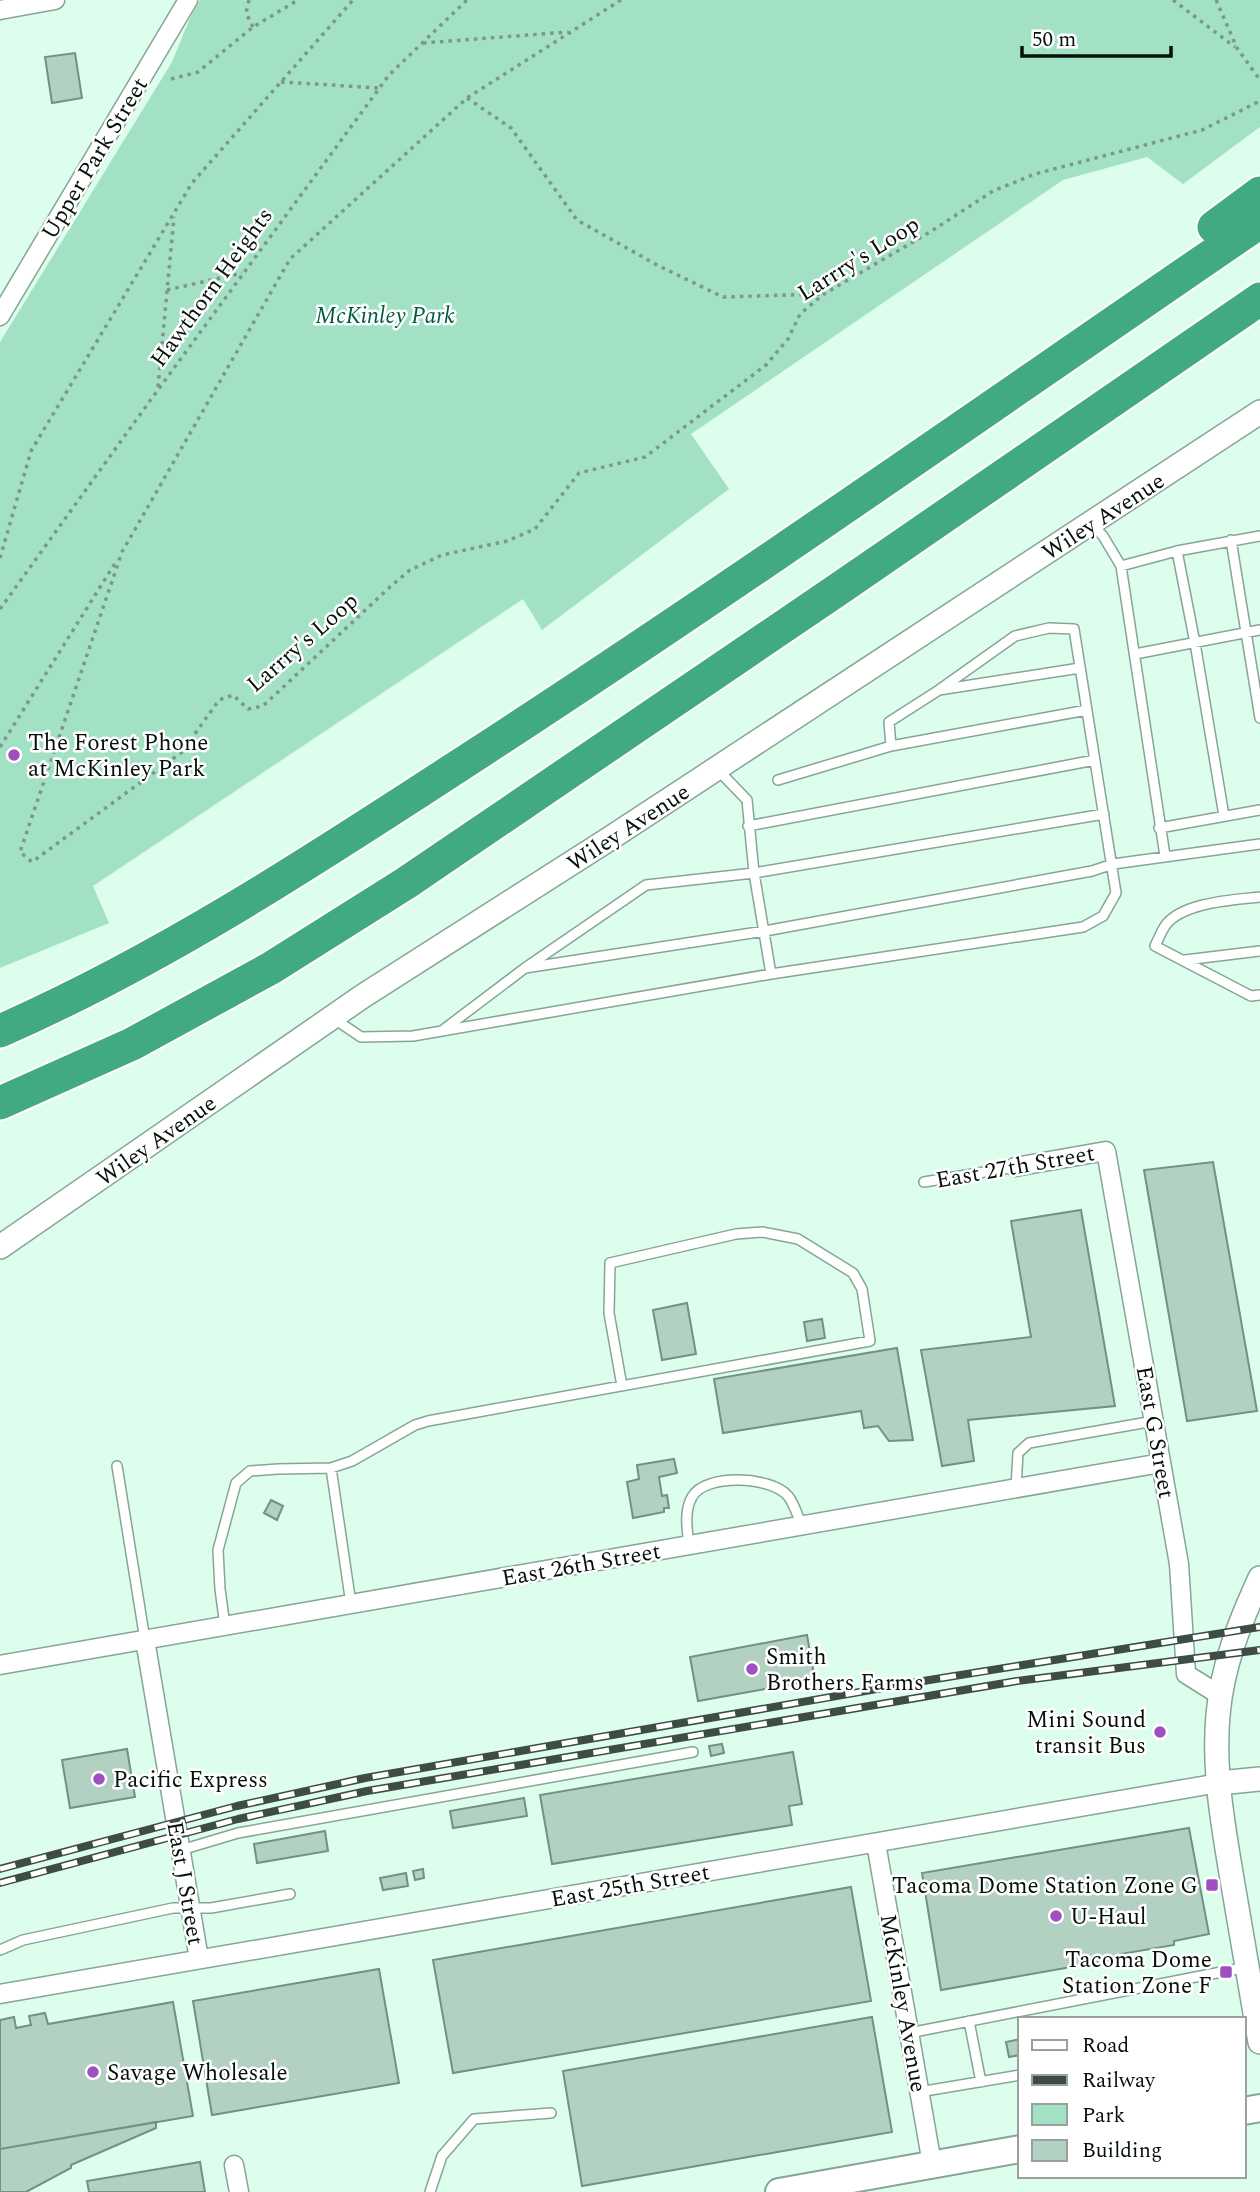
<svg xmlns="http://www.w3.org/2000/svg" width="1260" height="2192" viewBox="0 0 1260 2192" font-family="Spectral,serif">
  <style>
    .green { fill: #a2e1c4 }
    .building { fill: #b2d1c2; stroke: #749183; stroke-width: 2 }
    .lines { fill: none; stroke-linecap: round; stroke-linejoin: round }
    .service-casing { stroke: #87a596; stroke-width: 12 }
    .minor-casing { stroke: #87a596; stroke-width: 21 }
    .tertiary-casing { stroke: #87a596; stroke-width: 26 }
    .secondary-casing { stroke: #87a596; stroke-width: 30 }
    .motorway-casing { stroke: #fff; stroke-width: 37 }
    .path { stroke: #7f968b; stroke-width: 3.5; stroke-dasharray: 3.5 5; stroke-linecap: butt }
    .service { stroke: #fff; stroke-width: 9 }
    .minor { stroke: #fff; stroke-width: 18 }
    .tertiary { stroke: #fff; stroke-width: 23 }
    .secondary { stroke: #fff; stroke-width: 26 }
    .motorway { stroke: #41aa81; stroke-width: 33 }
    .rail-casing { stroke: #3d4c44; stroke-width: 8 }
    .rail { stroke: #fff; stroke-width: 5; stroke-dasharray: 16; stroke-linecap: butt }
    .poi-dot { fill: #9e4fc0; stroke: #fff; stroke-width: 2.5 }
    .labels { text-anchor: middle; stroke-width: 5; stroke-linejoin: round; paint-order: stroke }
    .street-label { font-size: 23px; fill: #06100b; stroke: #fff }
    .park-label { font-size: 23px; font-style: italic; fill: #005b3f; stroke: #fff }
    .poi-label { font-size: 23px; fill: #06100b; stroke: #fff; text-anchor: start }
  </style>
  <rect width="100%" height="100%" fill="#ddfded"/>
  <!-- green -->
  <path class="green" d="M200,0H1260V127L1183,184L1147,157L1063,180L691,434L729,489L542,630L523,599L93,886L109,923L0,968V342L172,62L190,18Z"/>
  <!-- building -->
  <path class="building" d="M75,53L82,98L52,103L45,57Z
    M1213,1162L1257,1411L1187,1421L1144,1170Z
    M1081,1210L1115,1406L968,1420L974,1461L942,1466L921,1350L1031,1337L1011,1221Z
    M687,1303L696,1354L662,1360L653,1310Z
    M822,1319L825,1338L807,1341L804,1322Z
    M897,1348L913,1440L889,1441L878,1426L864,1428L861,1411L723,1433L714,1379Z
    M674,1459L677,1473L659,1477L662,1496L667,1495L669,1508H664V1512L633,1518L627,1482L639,1479L637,1465Z
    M271,1500L283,1506L277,1520L264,1513Z
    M807,1635L815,1680L698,1701L690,1657Z
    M722,1744L724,1753L711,1756L709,1746Z
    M127,1749L135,1797L70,1808L62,1760Z
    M793,1752L802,1804L789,1806L792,1825L552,1864L540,1795Z
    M524,1798L527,1816L453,1828L450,1811Z
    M1189,1828L1209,1934L1174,1941V1945L1121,1954L1122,1958L941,1990L922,1873Z
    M325,1831L328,1851L257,1863L254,1844Z
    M423,1869L424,1878L415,1880L413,1871Z
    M406,1873L408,1886L383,1890L380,1878Z
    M851,1887L871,2001L453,2073L433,1960Z
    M379,1969L399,2083L212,2115L193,2001Z
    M173,2002L193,2116L0,2149V2020L14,2017L16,2028L31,2025L29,2016L45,2013L48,2024Z
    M872,2017L892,2132L582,2186L563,2071Z
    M1020,2039V2055L1009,2057L1006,2042Z
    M156,2122V2128L71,2165V2168L26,2192H0V2149Z
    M200,2162L205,2192H89L87,2181Z"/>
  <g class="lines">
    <!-- service casing -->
    <g class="service-casing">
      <path id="service" d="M1093,525L1103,536L1121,566L1165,856
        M1231,540L1260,718
        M1177,551L1195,643L1224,816
        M1121,566L1177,551L1260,536
        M1135,654L1260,630
        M891,746L889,722L939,690L1080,668
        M718,770L747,800L754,873L771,974
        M778,780L891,746L1087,710
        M748,826L1095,760
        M1159,828L1260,810
        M1260,897C1234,900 1182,902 1165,926C1161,932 1158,940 1155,946L1251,996L1260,995
        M1185,960L1260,951
        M525,968L765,931L1092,871L1113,864L1260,844
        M333,1018L361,1037L413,1036L771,974L1083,927L1103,916L1116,893L1074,629L1049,628L1015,636L939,690
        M443,1030L525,968L646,885L754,873L1104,814
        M924,1182L1015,1167
        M117,1466L145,1640
        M331,1468L351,1604
        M1016,1488L1018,1453L1029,1443L1154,1421
        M689,1545C687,1529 684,1511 692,1497C705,1473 771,1476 788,1496C794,1503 798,1517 802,1526
        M225,1626L220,1589L218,1550L236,1483L250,1471L278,1469L331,1468L352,1461L415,1425L428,1421L870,1341L862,1289L853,1273L798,1239L762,1232L736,1234L610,1263L609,1313L622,1386
        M181,1850L238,1833L693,1752
        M0,1950L23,1940L173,1908H211L290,1894
        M969,2021L981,2082
        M909,2033L1247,1967
        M919,2092L1020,2075
        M430,2192L442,2156L474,2119L551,2113"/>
    </g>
    <!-- minor casing -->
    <g class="minor-casing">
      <path id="minor" d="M0,10L55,0
        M0,316L188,0
        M1015,1167L1106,1151L1179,1564L1186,1674L1221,1696
        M145,1640L199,1959
        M0,1665L1161,1463
        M876,1843L932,2164
        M0,1994L1219,1783
        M234,2165L239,2192"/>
    </g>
    <!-- tertiary casing -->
    <g class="tertiary-casing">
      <path id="tertiary" d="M0,1247L363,996L606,841L1260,412
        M1260,1578C1240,1622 1222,1666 1218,1715C1213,1770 1223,1825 1232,1879C1241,1933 1251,1988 1260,2042
        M1219,1783L1260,1779"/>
    </g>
    <!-- secondary casing -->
    <g class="secondary-casing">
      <path id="secondary" d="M1244,2111L1260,2108
        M779,2192L1020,2149"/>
    </g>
    <!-- motorway casing -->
    <g class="motorway-casing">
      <path id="motorway" d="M1214,227L1260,193
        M0,1031C177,953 338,844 500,739C757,571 1007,395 1260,222
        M0,1103L132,1044L271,968L406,883L846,584L1260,299"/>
    </g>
    <!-- path -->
    <path class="path" d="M249,0L246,13L253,27
      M621,0L467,98L290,259L122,552L20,852L32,862L182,752L219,700L233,695L248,709L263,706L391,586L410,570L442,555L507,541L535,529L579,473L645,457L766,365L788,339L800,314L824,294L930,232L993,191L1035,174L1202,130L1256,103L1260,98
      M1173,0L1235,47
      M1216,0L1237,48L1260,80
      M423,43L568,32
      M171,79L198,72L253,27L298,0
      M281,82L379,88
      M467,98L511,128L577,220L657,265L723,297L822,294
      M167,290L242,273
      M158,387L174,217
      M0,558L31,451L192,183L353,0
      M0,609L152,398L389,75L467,0
      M0,747L117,560"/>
    <!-- service -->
    <use href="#service" class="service"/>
    <!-- minor -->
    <use href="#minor" class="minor"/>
    <!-- tertiary -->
    <use href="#tertiary" class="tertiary"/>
    <!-- secondary -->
    <use href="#secondary" class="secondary"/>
    <!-- motorway -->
    <use href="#motorway" class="motorway"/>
    <!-- rail casing -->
    <g class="rail-casing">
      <path id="rail" d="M0,1869L237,1806L365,1778L917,1682L1260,1627
        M0,1883L238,1819L367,1791L1017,1681L1260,1650"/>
    </g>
    <!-- rail -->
    <use href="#rail" class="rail"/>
  </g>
  <!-- markers -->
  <g class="poi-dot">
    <circle cx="14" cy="755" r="7"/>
    <circle cx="752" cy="1669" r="7"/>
    <circle cx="1160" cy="1732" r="7"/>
    <circle cx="99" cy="1779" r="7"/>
    <rect x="1205" y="1878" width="14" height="14" rx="3.5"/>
    <circle cx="1056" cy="1916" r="7"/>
    <rect x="1219" y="1965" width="14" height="14" rx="3.5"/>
    <circle cx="93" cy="2072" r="7"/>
  </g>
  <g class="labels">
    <!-- street labels -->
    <g class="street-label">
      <text transform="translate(94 158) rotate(-59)" y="8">Upper Park Street</text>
      <text transform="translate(858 258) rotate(-32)" y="8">Larrry's Loop</text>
      <text transform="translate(211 287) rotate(-54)" y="8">Hawthorn Heights</text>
      <text transform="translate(1103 516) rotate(-33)" y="8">Wiley Avenue</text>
      <text transform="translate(302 642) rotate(-41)" y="8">Larrry's Loop</text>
      <text transform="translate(628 827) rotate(-33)" y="8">Wiley Avenue</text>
      <text transform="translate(156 1140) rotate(-35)" y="8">Wiley Avenue</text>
      <text transform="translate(1015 1166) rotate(-10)" y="8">East 27th Street</text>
      <text transform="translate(1156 1432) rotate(80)" y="8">East G Street</text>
      <text transform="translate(581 1564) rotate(-10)" y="8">East 26th Street</text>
      <text transform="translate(186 1883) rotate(80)" y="8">East J Street</text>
      <text transform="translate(630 1885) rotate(-10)" y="8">East 25th Street</text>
      <text transform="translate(904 2003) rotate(80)" y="8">McKinley Avenue</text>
    </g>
    <!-- park labels -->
    <g class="park-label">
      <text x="385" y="323">McKinley Park</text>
    </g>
    <!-- poi labels -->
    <g class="poi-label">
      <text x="28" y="750">The Forest Phone<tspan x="28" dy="26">at McKinley Park</tspan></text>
      <text x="766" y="1664">Smith<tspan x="766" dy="26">Brothers Farms</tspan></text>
      <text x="1146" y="1727" text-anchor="end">Mini Sound<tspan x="1146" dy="26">transit Bus</tspan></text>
      <text x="113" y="1787">Pacific Express</text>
      <text x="1198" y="1893" text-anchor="end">Tacoma Dome Station Zone G</text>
      <text x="1070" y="1924">U-Haul</text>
      <text x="1212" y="1967" text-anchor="end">Tacoma Dome<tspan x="1212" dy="26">Station Zone F</tspan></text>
      <text x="107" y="2080">Savage Wholesale</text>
    </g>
  </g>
  <!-- legend -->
  <rect x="1018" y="2017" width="228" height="161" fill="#ffffff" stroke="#9b9f9d" stroke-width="2"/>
  <rect x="1032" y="2040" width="35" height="10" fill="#ffffff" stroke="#9b9f9d" stroke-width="2"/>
  <text x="1082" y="2052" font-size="21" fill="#06100b">Road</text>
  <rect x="1032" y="2075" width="35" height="10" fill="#3d4c44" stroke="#9b9f9d" stroke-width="2"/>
  <text x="1082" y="2087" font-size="21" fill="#06100b">Railway</text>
  <rect x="1032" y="2104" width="35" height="21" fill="#a2e1c4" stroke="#9b9f9d" stroke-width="2"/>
  <text x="1082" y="2122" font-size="21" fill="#06100b">Park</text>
  <rect x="1032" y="2140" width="35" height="21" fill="#b2d1c2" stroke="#9b9f9d" stroke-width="2"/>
  <text x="1082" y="2157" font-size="21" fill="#06100b">Building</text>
  <!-- scale -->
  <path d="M1022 46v10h149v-10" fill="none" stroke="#06100b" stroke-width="3.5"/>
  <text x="1032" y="46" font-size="21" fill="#06100b" stroke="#ffffff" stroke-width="5" paint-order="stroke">50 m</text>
</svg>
